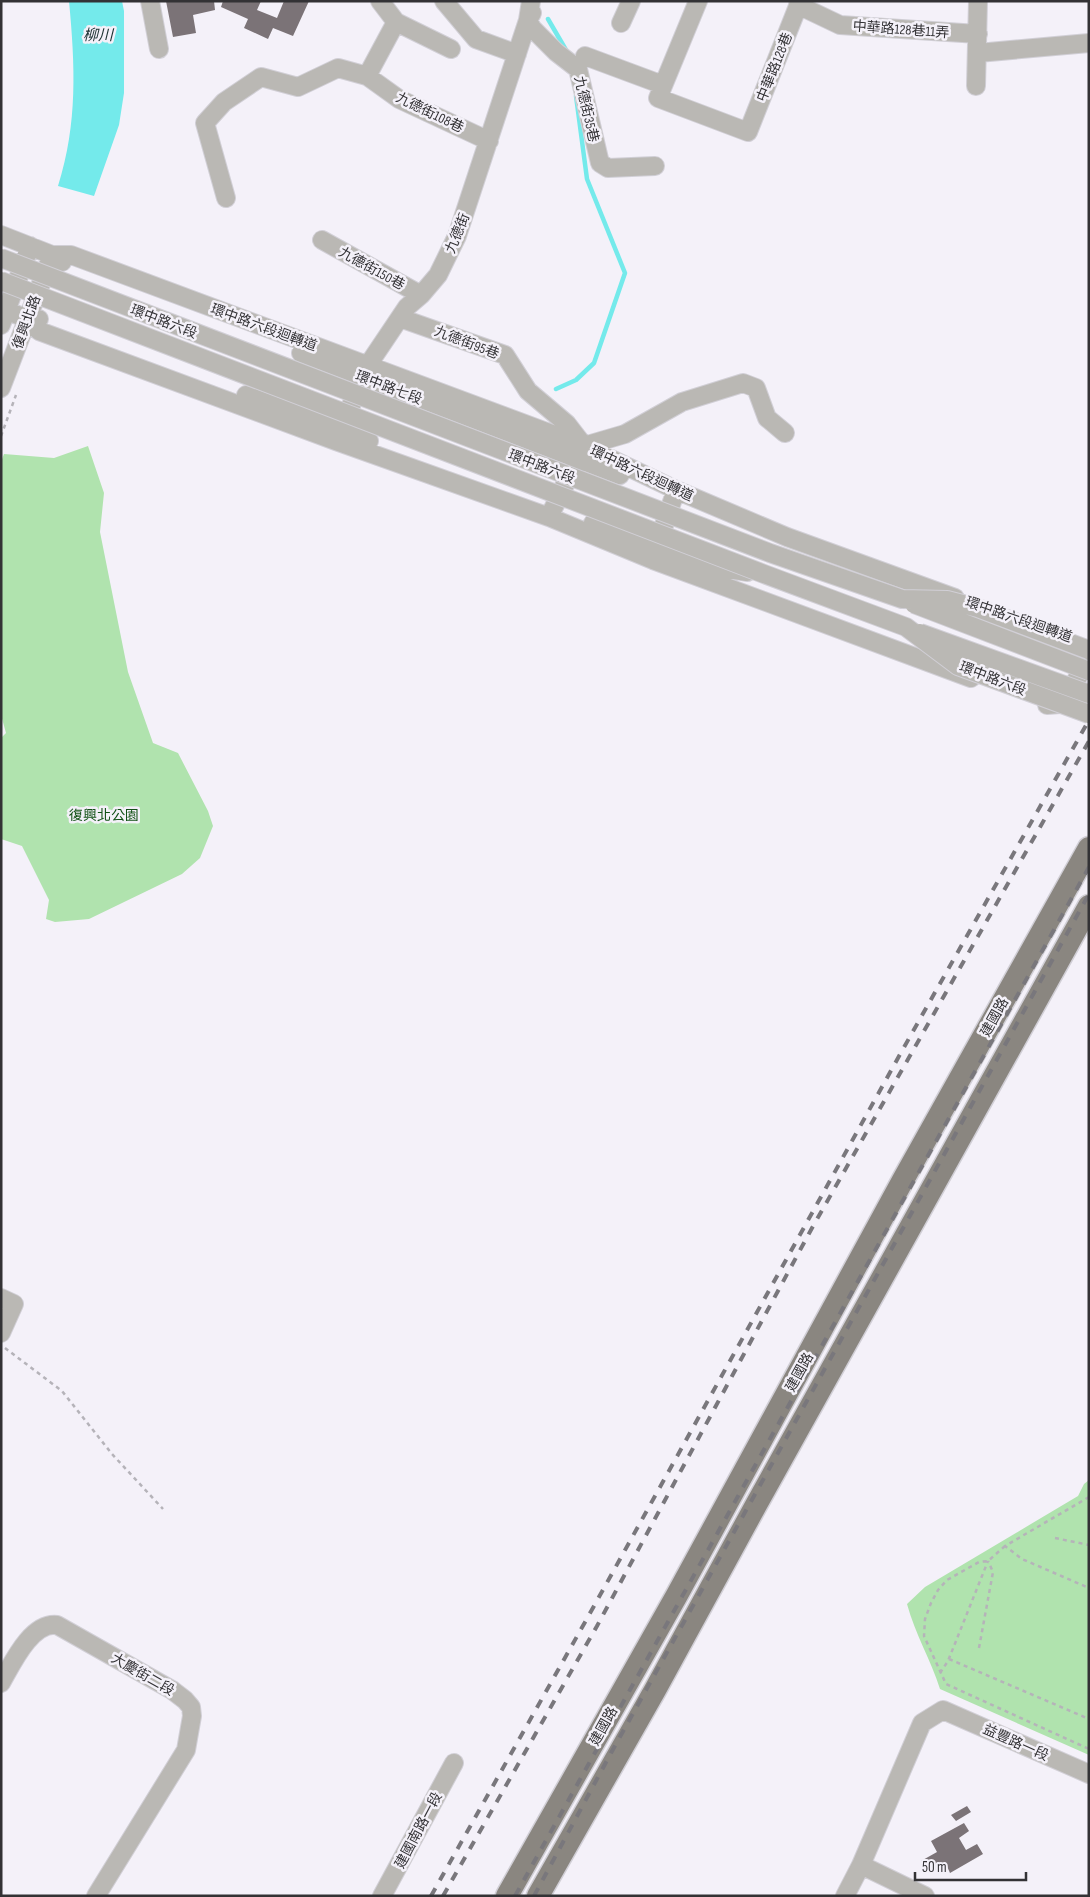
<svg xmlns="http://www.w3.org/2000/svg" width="1090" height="1897" viewBox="0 0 1090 1897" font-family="'Sofia Sans Condensed','Noto Sans TC',sans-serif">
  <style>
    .green { fill: #b0e3ae }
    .water { fill: #74eaeb }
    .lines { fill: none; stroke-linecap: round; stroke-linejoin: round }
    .stream { stroke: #74eaeb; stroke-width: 4.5 }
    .building { fill: #7b7377 }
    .minor-casing { stroke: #d1cfd6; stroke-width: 20 }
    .major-casing { stroke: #d1cfd6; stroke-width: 25 }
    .path { stroke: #b5b3b9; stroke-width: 2.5; stroke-dasharray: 4 4; stroke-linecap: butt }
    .minor { stroke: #bab8b4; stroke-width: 18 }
    .major { stroke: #8a8680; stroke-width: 22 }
    .rail { stroke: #79777c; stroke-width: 4; stroke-dasharray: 9 9; stroke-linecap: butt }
    .minor-bridge-casing { stroke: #d1cfd6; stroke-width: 20; stroke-linecap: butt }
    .minor-bridge { stroke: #bab8b4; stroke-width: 18 }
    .labels { text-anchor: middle; stroke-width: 5; stroke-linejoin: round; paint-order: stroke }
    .street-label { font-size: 14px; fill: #333235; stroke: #f4f1f9 }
    .park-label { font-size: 14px; fill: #125116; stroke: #f4f1f9 }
    .water-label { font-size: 15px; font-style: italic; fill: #1a2f2f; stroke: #f4f1f9 }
  </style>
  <rect width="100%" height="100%" fill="#f4f1f9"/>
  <!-- green -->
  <path class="green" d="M88,446L104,493L100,532L128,672L153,743L178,753L208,811L213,826L200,858L182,874L89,919L55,922L46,919L49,900L22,846L1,839V738L6,733L1,715V462L4,454L54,458Z
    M1089,1480V1755L940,1689C931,1660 915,1634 907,1604L925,1587L1078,1496L1084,1484Z"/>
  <!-- water -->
  <path class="water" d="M69,1H122L124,11V93L119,125L94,196L58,186C78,123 75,65 69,1Z"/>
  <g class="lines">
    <!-- stream -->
    <path class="stream" d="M548,19L566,50
      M556,389L576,380L594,363L625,273L587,179L576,96"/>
  </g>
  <!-- building -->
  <path class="building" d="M166,1H214L215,10L193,15L196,33L173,37Z
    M223,1H261L257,10L277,18L284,1H309L293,36L273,28L268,39L244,28L248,19L221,7Z
    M967,1806L971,1812L956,1821L951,1815Z
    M964,1823L969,1831L959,1838L966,1850L977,1844L983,1854L950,1873L946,1864L929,1873L921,1861L937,1852L931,1841Z"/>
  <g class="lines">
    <!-- minor casing -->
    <g class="minor-casing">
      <path id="minor" d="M150,1L159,49
        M380,1L396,22L451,49
        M444,1L476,39L517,54
        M698,1L658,98L748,132L800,1
        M798,5L840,25L978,34
        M532,13L528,20L532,28L556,52L578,69L600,163L608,168L655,166
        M621,23L631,1
        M978,53L1089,43
        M585,56L663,85
        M367,76L396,22
        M976,86L978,1
        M226,198L205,123L224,102L261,77L298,87L338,68L367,76L399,99L489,141
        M1,235L52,255L62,262
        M322,240L421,295
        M1,308L27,319H39
        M400,318L505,355L528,391L567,424L584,446
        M27,319L39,331L336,441L549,517L653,560L971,678
        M1,325L30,246
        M301,353L620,475
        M1,388L52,255H71L584,446L676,490L787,537L955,598
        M246,395L369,441
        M342,427L368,365L407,307L421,295L438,275L457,236L528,20L531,1
        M549,517L584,446L625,434L682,402L743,383L756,388L767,418L785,433
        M593,523L711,566L747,572
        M656,549L676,490
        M1047,705L1060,704L1068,699L1088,654
        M1,1298L14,1304L1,1333
        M1,1683C12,1664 31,1622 57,1625L172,1690L185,1700L191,1707L192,1716L186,1750L96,1896
        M382,1896L454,1763
        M845,1896L861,1865
        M925,1896L861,1865L922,1723L943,1710L1089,1774"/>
    </g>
    <!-- major casing -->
    <g class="major-casing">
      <path id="major" d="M507,1896L677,1595L903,1180L1089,848
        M538,1896L655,1690L756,1505L1089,906"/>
    </g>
    <!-- path -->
    <path class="path" d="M1,436L16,395
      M5,1348L62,1391L112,1454L163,1509
      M1089,1497L1005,1546L1022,1559L1089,1588
      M1055,1538L1089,1545
      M1005,1546L988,1561L979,1562L947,1580L938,1590L931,1603L925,1619L924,1636L946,1684L1089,1749
      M979,1648L993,1572L988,1561
      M949,1659L1089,1719
      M940,1673L948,1661L988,1561"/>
    <!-- minor -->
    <use href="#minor" class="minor"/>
    <!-- major -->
    <use href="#major" class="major"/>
    <!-- rail -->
    <path class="rail" d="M431,1896L589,1615L903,1049L1089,720
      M443,1896L597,1626L812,1228L1089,741
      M515,1896L1089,867
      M534,1896L611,1753L1089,894"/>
    <!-- minor-bridge casing -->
    <g class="minor-bridge-casing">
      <path id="minor-bridge" d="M1,258L770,553L902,599L947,600L978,608L1089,650
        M1,281L764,574L906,627L958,666L1089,714
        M914,604L1089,671
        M920,633L1089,694"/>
    </g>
    <!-- minor-bridge -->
    <use href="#minor-bridge" class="minor-bridge"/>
  </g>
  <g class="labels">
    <!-- street labels -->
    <g class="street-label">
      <text transform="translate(901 29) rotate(4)" y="5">中華路128巷11弄</text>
      <text transform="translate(774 67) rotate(-68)" y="5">中華路128巷</text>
      <text transform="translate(587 109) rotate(77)" y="5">九德街35巷</text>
      <text transform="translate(430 112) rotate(26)" y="5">九德街108巷</text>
      <text transform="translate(457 233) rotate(-68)" y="5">九德街</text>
      <text transform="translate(372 268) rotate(29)" y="5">九德街150巷</text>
      <text transform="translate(164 321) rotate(21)" y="5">環中路六段</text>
      <text transform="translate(26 322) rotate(-70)" y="5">復興北路</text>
      <text transform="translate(264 327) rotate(20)" y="5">環中路六段迴轉道</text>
      <text transform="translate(467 342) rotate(21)" y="5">九德街95巷</text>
      <text transform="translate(389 387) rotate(21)" y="5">環中路七段</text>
      <text transform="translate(542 466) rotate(21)" y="5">環中路六段</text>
      <text transform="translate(642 473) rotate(25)" y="5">環中路六段迴轉道</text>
      <text transform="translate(1019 619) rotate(19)" y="5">環中路六段迴轉道</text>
      <text transform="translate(993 678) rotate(21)" y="5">環中路六段</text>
      <text transform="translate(994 1017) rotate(-61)" y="5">建國路</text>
      <text transform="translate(799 1372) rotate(-61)" y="5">建國路</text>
      <text transform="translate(143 1674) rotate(30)" y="5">大慶街二段</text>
      <text transform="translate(603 1726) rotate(-61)" y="5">建國路</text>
      <text transform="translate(1016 1742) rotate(24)" y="5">益豐路一段</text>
      <text transform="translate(418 1830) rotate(-62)" y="5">建國南路一段</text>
    </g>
    <!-- park labels -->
    <g class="park-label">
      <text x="104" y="820">復興北公園</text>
    </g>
    <!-- water labels -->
    <g class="water-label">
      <text x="98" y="40">柳川</text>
    </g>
  </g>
  <!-- border -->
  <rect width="1090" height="1897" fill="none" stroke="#333235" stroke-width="5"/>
  <!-- scale -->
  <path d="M915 1872v8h111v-8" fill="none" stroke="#333235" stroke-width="2.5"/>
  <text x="922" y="1872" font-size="15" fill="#333235" stroke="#f4f1f9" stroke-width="4" paint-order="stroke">50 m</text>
</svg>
